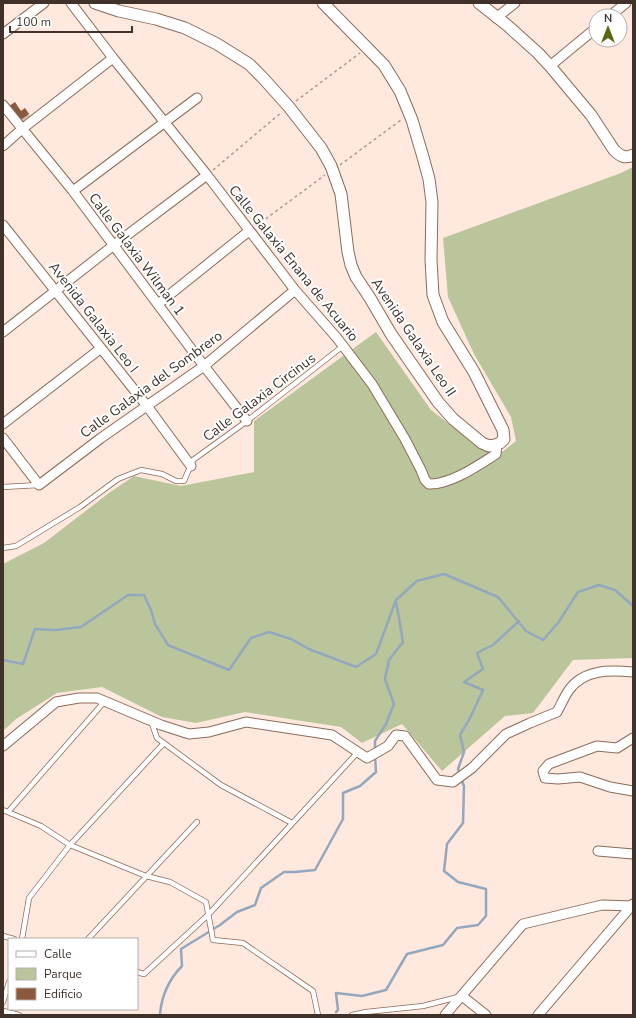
<svg xmlns="http://www.w3.org/2000/svg" width="636" height="1018" viewBox="0 0 636 1018" font-family="'Nunito Sans',sans-serif">
  <style>
    .green { fill: #bac59b }
    .shadow { fill: #0003 }
    .lines { fill: none; stroke-linecap: round; stroke-linejoin: round }
    .stream { stroke: #93a8be; stroke-width: 2.5 }
    .building { fill: #8b583d }
    .service-casing { stroke: #8b6b5a; stroke-width: 6 }
    .minor-casing { stroke: #8b6b5a; stroke-width: 11 }
    .tertiary-casing { stroke: #8b6b5a; stroke-width: 13 }
    .path { stroke: #ad9a91; stroke-width: 1.5; stroke-dasharray: 3 3; stroke-linecap: butt }
    .service { stroke: #fff; stroke-width: 4.5 }
    .minor { stroke: #fff; stroke-width: 9 }
    .tertiary { stroke: #fff; stroke-width: 11 }
    .labels { text-anchor: middle; stroke-width: 4; stroke-linejoin: round; paint-order: stroke }
    .street-label { font-size: 14px; fill: #40322b; stroke: #fff }
  </style>
  <rect width="100%" height="100%" fill="#ffe8dd"/>
  <!-- green -->
  <path class="green" d="M633,167V658L573,660L533,713L505,716L442,771L402,724L362,743L341,727L245,712L196,723L162,717L102,687L57,693L16,719L3,731V564L44,543L109,493L134,476L181,486L254,472V421L376,332L431,410L482,449L497,456L516,441L511,417L474,354L448,297L443,238L621,173Z"/>
  <!-- shadow -->
  <path class="shadow" d="M27,111L30,116L22,122L20,120L21,112Z"/>
  <g class="lines">
    <!-- stream -->
    <path class="stream" d="M3,660L23,664L35,629L56,630L81,627L128,595H144L151,610L155,624L168,645L229,670L251,638L269,632L291,639L309,649L356,667L376,654L396,600L417,581L444,574L498,597L526,631L543,640L558,623L578,592L599,585L615,590L633,606
      M375,751V741L386,724L394,704L385,679L389,660L403,642L396,601
      M459,772L458,769L464,752L460,735L470,718L483,690L464,682L483,669L477,653L493,645L519,621
      M336,1012L338,1010L336,993L362,996L386,990L407,954L443,945L457,928L478,925L486,916V889L458,882L444,871L447,844L463,823L464,786L462,781
      M160,1015C161,997 169,979 182,966L181,949L220,925L237,912L255,905L261,888L284,872H295L315,870L343,819V793L360,786L376,772L375,756"/>
  </g>
  <!-- building -->
  <path class="building" d="M15,102L21,111L25,108L29,114L19,121L9,106Z"/>
  <g class="lines">
    <!-- service casing -->
    <g class="service-casing">
      <path id="service" d="M3,487L39,485
        M3,548L16,546L80,507L118,479L141,470L162,474L176,481H184L193,460L247,421L343,346
        M151,721L157,738L221,785L292,823
        M3,810L41,826L70,845L146,876L170,882L206,902L213,940L243,943L313,991L318,1015
        M8,812L105,701
        M3,936L14,939
        M22,939L29,898L70,845L164,743
        M88,939L197,822
        M137,972L144,974L208,915L358,752
        M3,1002L9,982
        M3,1011L19,1015
        M352,1015L366,1012L423,1006L458,997"/>
    </g>
    <!-- minor casing -->
    <g class="minor-casing">
      <path id="minor" d="M71,3L113,58L207,175L295,290L337,338L372,384L405,439L421,470L425,480L429,484C450,485 479,465 496,454L497,444
        M610,16L626,3
        M496,18L515,3
        M3,34L44,3
        M550,66L596,28
        M3,105L73,191L204,366L247,421
        M3,146L22,129L113,58
        M73,191L197,98
        M3,225L147,406L191,466
        M158,304L249,231
        M3,332L114,245L207,175
        M3,424L100,349
        M3,438L39,485L101,438L204,366L295,290
        M633,738L617,748L597,746L549,764L543,771L545,778L558,779L580,777L610,787L633,791
        M3,746L56,702L79,698H97L161,725L189,734L209,732L246,722L332,735L367,758L388,746L396,735L405,736L437,780L453,782L472,768L506,734L530,723L557,712C561,705 564,697 569,690C584,669 610,670 633,672
        M598,851L633,854
        M462,996L486,1015
        M445,1015L523,924L602,905L633,906
        M538,1015L633,904"/>
    </g>
    <!-- tertiary casing -->
    <g class="tertiary-casing">
      <path id="tertiary" d="M95,3L119,11L156,19L185,28L217,44L249,64L263,78L289,107L321,148L331,166L341,194L348,252L351,265L356,277L370,298L391,334L438,402L453,419L482,443L489,446L495,445L500,443L504,439L503,430L474,372L443,322L433,295L431,260L432,202L429,179L423,157L412,120L400,91L384,65L323,3
        M479,3L508,26L538,53L550,66L591,115L614,150C620,156 625,159 633,155"/>
    </g>
    <!-- path -->
    <path class="path" d="M296,101L360,53
      M340,165L401,120
      M213,170L282,112
      M256,226L325,175"/>
    <!-- service -->
    <use href="#service" class="service"/>
    <!-- minor -->
    <use href="#minor" class="minor"/>
    <!-- tertiary -->
    <use href="#tertiary" class="tertiary"/>
  </g>
  <g class="labels">
    <!-- street labels -->
    <g class="street-label">
      <text transform="translate(137 254) rotate(53)" y="5">Calle Galaxia Wilman 1</text>
      <text transform="translate(294 263) rotate(51)" y="5">Calle Galaxia Enana de Acuario</text>
      <text transform="translate(94 317) rotate(52)" y="5">Avenida Galaxia Leo I</text>
      <text transform="translate(414 337) rotate(56)" y="5">Avenida Galaxia Leo II</text>
      <text transform="translate(151 384) rotate(-36)" y="5">Calle Galaxia del Sombrero</text>
      <text transform="translate(259 397) rotate(-37)" y="5">Calle Galaxia Circinus</text>
    </g>
  </g>
  <!-- border -->
  <rect width="636" height="1018" fill="none" stroke="#40322b" stroke-width="8"/>
  <!-- legend -->
  <rect x="8" y="938" width="130" height="72" fill="#ffffff" stroke="#b3adaa"/>
  <rect x="16" y="951" width="20" height="6" fill="#ffffff" stroke="#b3adaa"/>
  <text x="44" y="958" font-size="12" fill="#40322b">Calle</text>
  <rect x="16" y="968" width="20" height="12" fill="#bac59b" stroke="#b3adaa"/>
  <text x="44" y="978" font-size="12" fill="#40322b">Parque</text>
  <rect x="16" y="988" width="20" height="12" fill="#8b583d" stroke="#b3adaa"/>
  <text x="44" y="998" font-size="12" fill="#40322b">Edificio</text>
  <!-- north arrow -->
  <g transform="translate(608 28)"><circle r="19" fill="#ffffff" stroke="#b3adaa"/>
  <path d="M0-3L7 15L0 10L-7 15Z" fill="#5a660b"/>
  <text y="-6" font-size="11" font-weight="bold" text-anchor="middle" fill="#40322b">N</text>
  </g>
  <!-- scale -->
  <path d="M10 26v6h122v-6" fill="none" stroke="#40322b" stroke-width="2"/>
  <text x="16" y="26" font-size="12" fill="#40322b" stroke="#ffffff" stroke-width="3" paint-order="stroke">100 m</text>
</svg>
